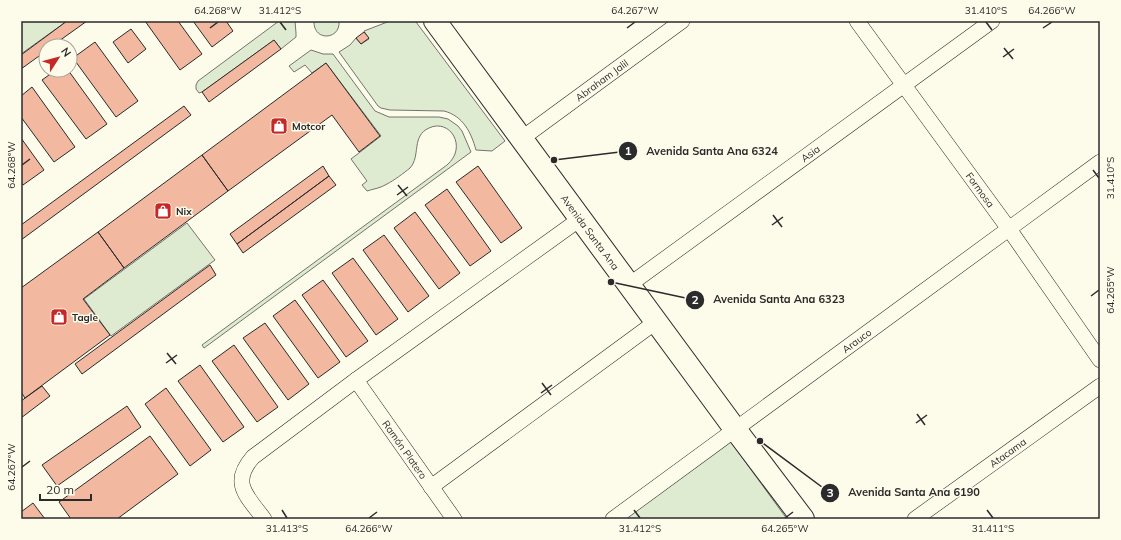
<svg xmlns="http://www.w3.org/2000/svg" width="1121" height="540" viewBox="0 0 1121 540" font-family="Mulish,sans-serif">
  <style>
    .green { fill: #deebd1; stroke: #74746e }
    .building { fill: #f2b8a0; stroke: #2b2b2b }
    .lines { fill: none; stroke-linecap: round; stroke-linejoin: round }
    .street-casing { stroke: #2b2b2b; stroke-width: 16 }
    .primary-casing { stroke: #2b2b2b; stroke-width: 24 }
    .street { stroke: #fdfbea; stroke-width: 15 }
    .primary { stroke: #fdfbea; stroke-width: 22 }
    .ticks { fill: none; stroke: #2b2b2b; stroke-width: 1.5 }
    .labels { text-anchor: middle; stroke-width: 3; stroke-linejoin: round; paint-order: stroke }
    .street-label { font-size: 10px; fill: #2b2b2b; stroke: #fdfbea }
    .poi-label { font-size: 10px; font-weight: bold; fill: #2b2b2b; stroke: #fdfbea; text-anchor: start }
    .leader { fill: none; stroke: #2b2b2b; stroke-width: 1.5 }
    .callout-dot { fill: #2b2b2b; stroke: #fdfbea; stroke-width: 1.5 }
    .mark-label { font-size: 12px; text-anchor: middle; font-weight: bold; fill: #fff }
    .callout-label { font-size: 11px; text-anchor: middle; font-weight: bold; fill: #2b2b2b; stroke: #fdfbea; stroke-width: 3; stroke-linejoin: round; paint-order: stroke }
    .neatline { fill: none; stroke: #2b2b2b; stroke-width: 1.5 }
    .ticks-label { font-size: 10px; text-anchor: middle; fill: #2b2b2b }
  </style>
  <rect width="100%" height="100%" fill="#fdfbea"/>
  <!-- green -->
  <path class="green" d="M21,21H67L21,54Z
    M279,21H295L296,33V37L281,49L274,40L202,92L199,93L196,89V85L198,81Z
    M314,21H339C341,40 313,42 314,21Z
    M390,21H414L416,22L505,141L492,151L476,150C471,132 463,116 444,111L390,110L381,108L378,106L339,52L350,45L356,38L361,44L369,39L364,31Z
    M311,50L323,54H333L375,111L389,117H439L448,119L458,126L462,131L471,152L204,348L202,345L447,165C468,147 450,118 429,128C411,136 421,156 410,168C404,173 393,181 387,184C381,188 373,189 367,191L362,185L367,181L351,159L381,136L326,63L312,73L305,65L294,72L289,66Z
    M187,223L215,260L111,336L84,299Z
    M730,441L787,519H623Z"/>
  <!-- building -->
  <path class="building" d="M67,21H87L52,46H46V51L21,69V55Z
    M145,21H178L202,54L180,70Z
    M193,21H226L233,31L212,47Z
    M131,29L146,49L128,63L113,42Z
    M364,32L369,38L361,44L356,38Z
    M274,40L281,49L209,102L202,92Z
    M95,42L138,101L116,117L73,58Z
    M326,63L380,136L359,152L332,115L228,191L202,155Z
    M56,70H68L107,124L86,139L42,80Z
    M32,87L75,147L54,162L21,117V96Z
    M184,106L191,115L21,240V225Z
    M21,138L44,170L23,185L21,182Z
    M202,155L228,191L124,268L98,232Z
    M323,166L329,176L237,244L230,234Z
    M478,166L522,228L501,243L456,182Z
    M329,176L336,185L243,253L237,244Z
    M447,189L491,251L470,266L425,205Z
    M415,212L460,273L439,289L394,228Z
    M98,232L124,268L83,299L110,335L25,398L21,392V288Z
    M384,235L429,296L408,312L363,250Z
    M353,258L398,319L376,335L332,273Z
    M210,265L216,275L82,374L75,364Z
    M323,280L368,341L346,357L302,295Z
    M295,300L340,362L318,378L273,316Z
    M265,323L309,384L288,400L243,338Z
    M234,345L278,407L257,422L212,361Z
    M200,365L244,427L223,442L178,381Z
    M42,386L50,396L21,418V401Z
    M166,388L211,450L190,466L145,404Z
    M127,406L141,427L57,486L42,465Z
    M150,436L178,474L117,519H71L59,502Z
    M33,503L45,519H21V512Z"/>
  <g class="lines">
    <!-- street casing -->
    <g class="street-casing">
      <g id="street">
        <path id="s1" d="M857,21L1009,229L1100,360"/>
        <path id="s2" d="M521,139L682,21"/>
        <path id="s3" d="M629,285L992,21"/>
        <path id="s4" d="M356,380L454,519"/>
        <path d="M431,487L657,321"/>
        <path d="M264,519C247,496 230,483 253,457L356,380L580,219"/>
        <path id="s5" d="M613,519L1100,162"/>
        <path id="s6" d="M915,519L1100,386"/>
      </g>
    </g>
    <!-- primary casing -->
    <g class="primary-casing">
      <g id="primary">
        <path id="s7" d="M435,21L735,429L803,519"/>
      </g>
    </g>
    <!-- street -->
    <use href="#street" class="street"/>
    <!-- primary -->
    <use href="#primary" class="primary"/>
  </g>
  <!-- ticks -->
  <path class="ticks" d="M280,22L286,30M986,22L992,30M210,28L218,22M627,28L635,22M1043,28L1052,22M1004,48L1013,59M1003,57L1014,49M22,165L30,159M1093,170L1099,178M398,185L407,196M397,195L408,187M773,215L782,227M772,225L783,217M1091,296L1099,290M167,353L176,364M166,363L177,355M542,383L551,395M541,393L552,385M917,414L925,425M916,423L927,415M22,467L30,461M282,510L287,518M634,510L640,518M987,510L993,518M369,518L377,512M785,518L793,512"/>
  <!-- icons -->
  <defs>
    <g id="shop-square" transform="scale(0.9)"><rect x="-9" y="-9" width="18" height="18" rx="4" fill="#c62828" stroke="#fdfbea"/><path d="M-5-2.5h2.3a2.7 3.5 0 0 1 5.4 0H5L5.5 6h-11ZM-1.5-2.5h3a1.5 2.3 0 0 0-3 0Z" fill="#fff"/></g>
  </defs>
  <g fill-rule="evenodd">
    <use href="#shop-square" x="279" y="126"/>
    <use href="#shop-square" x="163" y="211"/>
    <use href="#shop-square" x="59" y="317"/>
  </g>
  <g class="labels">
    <!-- street labels -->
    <g class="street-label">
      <text dy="4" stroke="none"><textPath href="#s2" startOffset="100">Abraham Jalil</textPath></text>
      <text dy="4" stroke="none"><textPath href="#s3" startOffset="224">Asia</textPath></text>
      <text dy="4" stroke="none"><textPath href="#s1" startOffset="209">Formosa</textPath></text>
      <text dy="4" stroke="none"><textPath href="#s7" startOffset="262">Avenida Santa Ana</textPath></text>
      <text dy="4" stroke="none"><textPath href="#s5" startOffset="302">Arauco</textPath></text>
      <text dy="4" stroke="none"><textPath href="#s4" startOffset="85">Ramón Platero</textPath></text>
      <text dy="4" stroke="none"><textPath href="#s6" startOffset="114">Atacama</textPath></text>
    </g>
    <!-- poi labels -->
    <g class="poi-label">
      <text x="292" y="130">Motcor</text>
      <text x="176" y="215">Nix</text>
      <text x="72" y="321">Tagle</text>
    </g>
  </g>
  <!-- callouts -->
  <path class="leader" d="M554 160L628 151M611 282L695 300M760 441L830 493"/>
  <g class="callout-dot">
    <circle cx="554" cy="160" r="4"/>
    <circle cx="611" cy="282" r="4"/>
    <circle cx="760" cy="441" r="4"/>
    <circle cx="628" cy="151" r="10"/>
    <circle cx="695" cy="300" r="10"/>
    <circle cx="830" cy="493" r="10"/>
  </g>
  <g class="mark-label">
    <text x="628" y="155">1</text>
    <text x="695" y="304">2</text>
    <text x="830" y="497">3</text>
  </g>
  <g class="callout-label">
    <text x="712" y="155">Avenida Santa Ana 6324</text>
    <text x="779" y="303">Avenida Santa Ana 6323</text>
    <text x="914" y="496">Avenida Santa Ana 6190</text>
  </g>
  <!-- border -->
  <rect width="1121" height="540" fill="none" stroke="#fdfbea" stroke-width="44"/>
  <!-- north arrow -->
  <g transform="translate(58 58) rotate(54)"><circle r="19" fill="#fdfbea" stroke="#a9a89e"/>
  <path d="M0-3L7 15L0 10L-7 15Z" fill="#c62828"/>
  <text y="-6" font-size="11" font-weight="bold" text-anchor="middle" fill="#2b2b2b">N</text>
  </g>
  <!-- scale -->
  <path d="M40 494v6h51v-6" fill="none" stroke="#2b2b2b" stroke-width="2"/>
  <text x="46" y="494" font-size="12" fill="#2b2b2b" stroke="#fdfbea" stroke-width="3" paint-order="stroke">20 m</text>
  <rect x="22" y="22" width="1077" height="496" class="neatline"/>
  <g class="ticks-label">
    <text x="218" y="14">64.268°W</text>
    <text x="280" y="14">31.412°S</text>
    <text x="635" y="14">64.267°W</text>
    <text x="986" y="14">31.410°S</text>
    <text x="1052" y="14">64.266°W</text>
    <text transform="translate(11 165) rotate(-90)" y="4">64.268°W</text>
    <text transform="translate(1110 178) rotate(-90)" y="4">31.410°S</text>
    <text transform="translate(1110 290) rotate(-90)" y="4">64.265°W</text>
    <text transform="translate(11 467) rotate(-90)" y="4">64.267°W</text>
    <text x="287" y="532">31.413°S</text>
    <text x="369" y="532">64.266°W</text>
    <text x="640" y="532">31.412°S</text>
    <text x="785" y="532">64.265°W</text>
    <text x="993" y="532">31.411°S</text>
  </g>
</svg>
